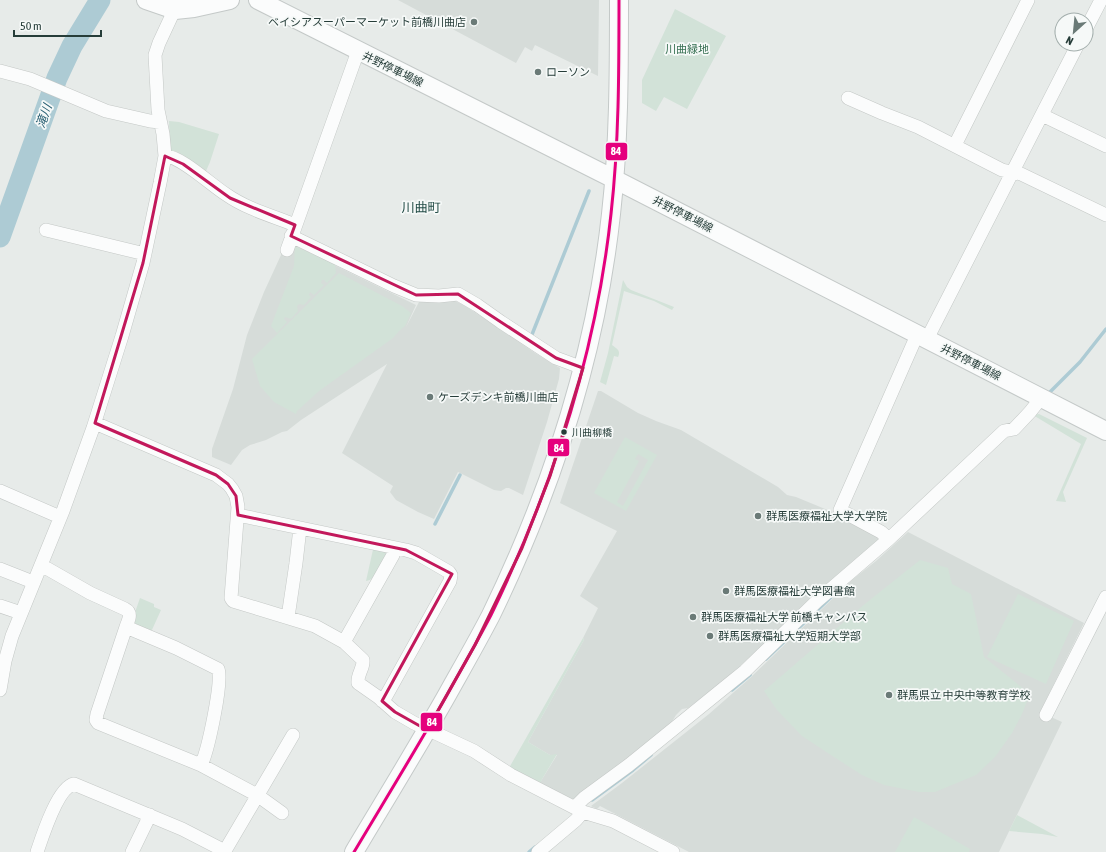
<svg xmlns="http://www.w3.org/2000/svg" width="1106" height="852" viewBox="0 0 1106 852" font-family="'Asap Condensed','Noto Sans JP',sans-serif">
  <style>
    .built { fill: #d6dcd9 }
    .green { fill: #d2e2d8; fill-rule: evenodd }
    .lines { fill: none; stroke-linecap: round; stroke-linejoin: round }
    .stream { stroke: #adcbd4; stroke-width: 3.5 }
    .river { stroke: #adcbd4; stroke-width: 21 }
    .street-casing { stroke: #c4c8c6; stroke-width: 14 }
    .secondary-casing { stroke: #c4c9c8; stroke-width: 20 }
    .street { stroke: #fbfcfc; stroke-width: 13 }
    .secondary { stroke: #fbfcfc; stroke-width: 18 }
    .bus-1-casing { stroke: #f6f9f8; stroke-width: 6 }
    .bus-1 { stroke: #e5007d; stroke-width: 3 }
    .marked { fill: none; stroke: #c2185b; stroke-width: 3; stroke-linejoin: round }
    .poi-dot { fill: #6a7a77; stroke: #f6f9f8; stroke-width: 1.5 }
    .bus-dot { fill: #263d39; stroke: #f6f9f8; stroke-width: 1.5 }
    .labels { text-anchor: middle; stroke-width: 3.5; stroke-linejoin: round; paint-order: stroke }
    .bus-label { font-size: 10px; fill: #263d39; stroke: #f6f9f8; text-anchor: start }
    .poi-label { font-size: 11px; fill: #263d39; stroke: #f6f9f8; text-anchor: start }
    .park-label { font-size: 11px; fill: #356f51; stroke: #f6f9f8 }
    .street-label { font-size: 11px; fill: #263d39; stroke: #f6f9f8 }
    .water-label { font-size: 12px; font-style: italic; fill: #275e72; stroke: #f6f9f8 }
    .quarter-label { font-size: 13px; fill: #244d47; stroke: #f6f9f8 }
    .line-badge { stroke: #f6f9f8; stroke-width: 1.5 }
    .badge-label { font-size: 11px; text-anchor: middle; font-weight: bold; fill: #fff }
  </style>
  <rect width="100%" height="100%" fill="#e7ebe9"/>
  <!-- built -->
  <path class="built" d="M398,0H599L598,76L535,45L532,51L525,47L516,63Z
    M287,242L416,305L406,327L419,302L455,301L464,305L535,353L560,368L559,379L547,422L523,495L509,488H506L501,491L494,490L458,472L434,519L418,512L396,500L390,492L393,486L342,453L387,364L301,420L287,431L282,432L266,440L250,445L242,450L231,465L212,457V449L233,389L247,335L264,292Z
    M598,391H601L638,413L656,421L681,430L778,487L787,495L796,497L847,518L878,535V542L722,682L688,708L682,709L676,715L670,725L575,800L570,801L541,786V781L557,755H550L528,742L584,640L583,638L598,608L580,596L617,531L560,503Z
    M908,532L1084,623L1040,712L1062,722L999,852H689L600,806L597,809L591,806L622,783L709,714L750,678L852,580L876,561Z"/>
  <!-- green -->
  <path class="green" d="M675,9L726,36L687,109L664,97L656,111L642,103V80Z
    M169,121L179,122L219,134L210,162L206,171H202L174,154L170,149Z
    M295,246L335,264L336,273L327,283L324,280H322L321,283L324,285L314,295L310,292L309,295L311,297L304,305L299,304L297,306L298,311L291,319L285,317L284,319L287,322L277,333L271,326L294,266Z
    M339,273L402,306L411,313L405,326L399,331L393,338L319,391L297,411L296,414L274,402L260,386L252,359Z
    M623,280L627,287L631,290L674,307L672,310L654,301L624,291L612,345C617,349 621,350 618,357L614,356L606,385L600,382L608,353Z
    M1039,414L1087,438L1063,492L1066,502L1056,501L1081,444L1033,415Z
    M625,437L657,455L626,511L594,493ZM638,454L648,460L623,506L617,502L639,461L635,459Z
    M374,545L386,549L388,554C383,563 378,579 366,581Z
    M920,560L948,568L952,584L971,594L984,657L1030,694L1022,714L1012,733L995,757L976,775L935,792H919L884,785L862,775L834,757L802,736L777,710L764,691L866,603Z
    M1018,594L1074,621L1046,684L987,657Z
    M140,598L154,604V607L161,610L151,632L135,625L133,618Z
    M583,638L584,640L528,742L550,755L557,754L541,781V786L509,768Z
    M1017,815L1058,837L1042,834L1009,831Z
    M914,817L970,849L969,852H895Z"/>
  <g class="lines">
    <!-- stream -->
    <path class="stream" d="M531,337L589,191
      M1047,395L1080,362L1106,329
      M435,524L460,475
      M766,659L831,597
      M732,690L750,675
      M592,800L633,770L651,755
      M529,852L535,847"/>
    <!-- river -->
    <path class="river" d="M0,237L57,78L72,46L100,0"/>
    <!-- street casing -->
    <g class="street-casing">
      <path id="street" d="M1086,29L1101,0
        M0,71L30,79L106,111L150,121L160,122
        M848,98L882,113L918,127L1002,170L1021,174L1106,215
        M1042,115L1106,146
        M955,145L1028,0
        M165,156C181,156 212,186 227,195C247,209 273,216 295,225
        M46,230L145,254
        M291,236L394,286L416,295L439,296L458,294L477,305L501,322L556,358L583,368
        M287,250L358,51
        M927,339L1078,44
        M95,423L216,475L228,484L232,489L236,496L238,507L231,598L233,601L315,626L344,642L363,660C364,668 357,674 358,683L378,697L395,712L414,723L474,751L511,775L583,812L613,821L673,852
        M0,491L60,517
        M238,515L406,550L416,553L449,572L451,575L450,581L386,696L382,701
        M889,539L881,532L840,510L917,335
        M41,565L90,593L125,609C133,613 128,621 126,627L97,714L96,720L98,723L201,765L257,795L282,813
        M0,569L33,582
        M0,606L21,613
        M288,617L296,563L300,528
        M126,627L176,648L218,669C223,681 208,751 201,765
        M344,642L393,555L395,548
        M0,690L5,661L12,636L63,511L93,428L122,336L143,263L160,183L165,156L163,134L158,110L155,55L159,43L179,0
        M1046,715L1106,597
        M575,807L584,798L629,765L745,671L817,601L889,539L1004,431L1014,429L1030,412L1041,398
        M37,852C42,837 58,787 74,784L182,829L221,849H226L293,735
        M132,852L150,815
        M538,852L576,820L583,812"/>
    </g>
    <!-- secondary casing -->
    <g class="secondary-casing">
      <path id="secondary" d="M146,0L175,10L194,8L230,0
        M258,0L614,179L1106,431
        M354,852C385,800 417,748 447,695C462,668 477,642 491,615C552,489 596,353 611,214C619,143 619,71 619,0"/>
    </g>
    <!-- street -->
    <use href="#street" class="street"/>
    <!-- secondary -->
    <use href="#secondary" class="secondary"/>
    <!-- bus-1 casing -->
    <g class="bus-1-casing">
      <path id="bus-1" d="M354,852C385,800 417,748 447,695C462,668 477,642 491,615C552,489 596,353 611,214C619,143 619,71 619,0"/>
    </g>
    <!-- bus-1 -->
    <use href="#bus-1" class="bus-1"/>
  </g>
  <!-- marked area -->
  <path class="marked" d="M165,156L183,164L230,198L295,225L291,236L416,295L458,294L556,358L583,368L550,476L522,548L475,645L427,730L395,712L382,701L452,574L406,550L238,515L236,496L228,484L216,475L95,423L143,263Z"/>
  <!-- markers -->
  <g class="poi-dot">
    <circle cx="474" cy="22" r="4"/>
    <circle cx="538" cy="72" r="4"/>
    <circle cx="430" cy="397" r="4"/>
    <circle cx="758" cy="516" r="4"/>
    <circle cx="726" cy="591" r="4"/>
    <circle cx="693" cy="617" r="4"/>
    <circle cx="710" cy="636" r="4"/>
    <circle cx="889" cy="695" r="4"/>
  </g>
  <circle class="bus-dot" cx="564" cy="432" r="3.5"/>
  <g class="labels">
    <!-- bus labels -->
    <g class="bus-label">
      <text x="572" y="436">川曲柳橋</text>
    </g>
    <!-- poi labels -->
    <g class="poi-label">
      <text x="466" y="26" text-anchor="end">ベイシアスーパーマーケット前橋川曲店</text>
      <text x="546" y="76">ローソン</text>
      <text x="438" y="401">ケーズデンキ前橋川曲店</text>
      <text x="766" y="520">群馬医療福祉大学大学院</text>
      <text x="734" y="595">群馬医療福祉大学図書館</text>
      <text x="701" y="621">群馬医療福祉大学 前橋キャンパス</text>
      <text x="718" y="640">群馬医療福祉大学短期大学部</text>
      <text x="897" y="699">群馬県立 中央中等教育学校</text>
    </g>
    <!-- park labels -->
    <g class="park-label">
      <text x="687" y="53">川曲緑地</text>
    </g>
    <!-- street labels -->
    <g class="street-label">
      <text transform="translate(393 69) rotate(26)" y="4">井野停車場線</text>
      <text transform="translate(683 214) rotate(27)" y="4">井野停車場線</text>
      <text transform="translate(971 362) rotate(27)" y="4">井野停車場線</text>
    </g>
    <!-- water labels -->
    <g class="water-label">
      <text transform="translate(44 116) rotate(-70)" y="4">滝川</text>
    </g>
    <!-- quarter labels -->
    <g class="quarter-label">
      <text x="421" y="212">川曲町</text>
    </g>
  </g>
  <g class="line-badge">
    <rect x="605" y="142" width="23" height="19" rx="4" fill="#e5007d"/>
    <rect x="547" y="438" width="23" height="19" rx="4" fill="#e5007d"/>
    <rect x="420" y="712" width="23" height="20" rx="4" fill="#e5007d"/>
  </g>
  <g class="badge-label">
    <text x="616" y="155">84</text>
    <text x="559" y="452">84</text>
    <text x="432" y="726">84</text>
  </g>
  <!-- north arrow -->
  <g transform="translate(1074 32) rotate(207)"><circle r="19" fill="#f6f9f8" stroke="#a3aeac"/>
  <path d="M0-3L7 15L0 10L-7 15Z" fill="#6a7a77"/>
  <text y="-6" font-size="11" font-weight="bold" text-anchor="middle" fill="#263d39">N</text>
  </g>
  <!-- scale -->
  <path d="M14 30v6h87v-6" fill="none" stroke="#263d39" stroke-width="2"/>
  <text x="20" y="30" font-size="12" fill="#263d39" stroke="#f6f9f8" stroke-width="3" paint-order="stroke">50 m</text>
</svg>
